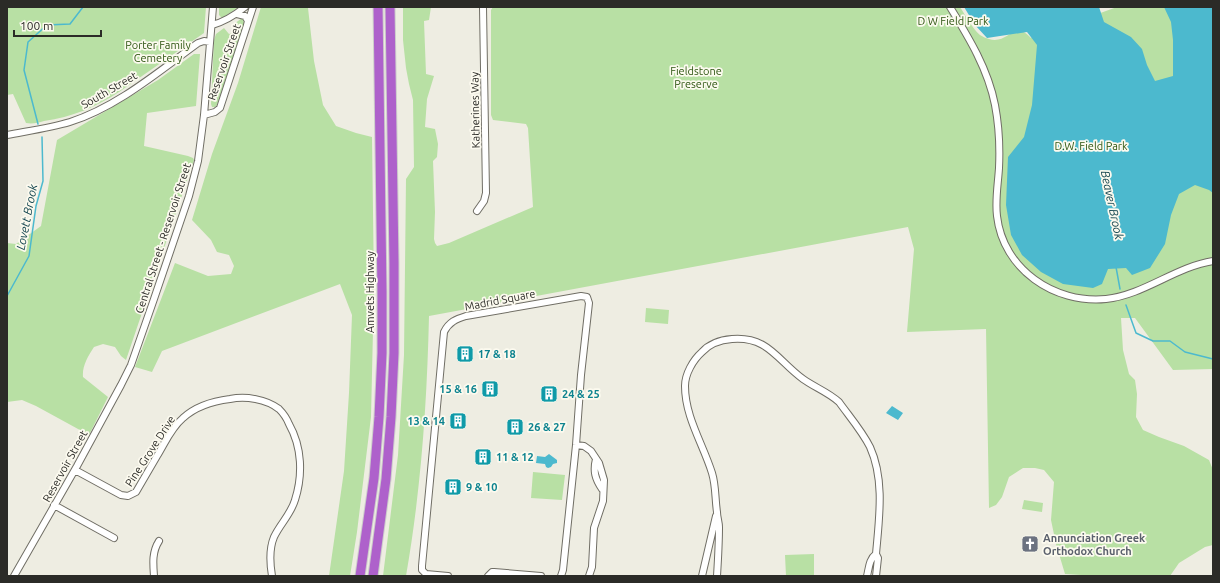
<svg xmlns="http://www.w3.org/2000/svg" width="1220" height="583" viewBox="0 0 1220 583" font-family="Ubuntu,sans-serif">
  <style>
    .green { fill: #b8e0a4 }
    .water { fill: #4cb9ce }
    .lines { fill: none; stroke-linecap: round; stroke-linejoin: round }
    .stream { stroke: #4cb9ce; stroke-width: 1.5 }
    .minor-casing { stroke: #706e65; stroke-width: 8 }
    .highway-casing { stroke: #cccccb; stroke-width: 11 }
    .minor { stroke: #fff; stroke-width: 6 }
    .highway { stroke: #ae61cb; stroke-width: 9 }
    .labels { text-anchor: middle; stroke-width: 3.5; stroke-linejoin: round; paint-order: stroke }
    .park-label { font-size: 11px; fill: #2d5511; stroke: #fcfaef }
    .street-label { font-size: 11px; fill: #2b2b27; stroke: #fcfaef }
    .culture-label { font-size: 11px; font-weight: bold; fill: #0d838f; stroke: #fcfaef; text-anchor: start }
    .worship-label { font-size: 11px; font-weight: bold; fill: #5b616d; stroke: #fcfaef; text-anchor: start }
    .water-label { font-size: 12px; font-style: italic; fill: #1a4a53; stroke: #fcfaef }
  </style>
  <rect width="100%" height="100%" fill="#eeede2"/>
  <!-- green -->
  <path class="green" d="M7,7H206L204,33L119,92C96,107 72,117 44,121C38,123 32,124 26,123L13,94L7,95Z
    M219,7H239L222,18L219,15Z
    M261,7H307L308,8L314,61L323,105L336,126L356,133L372,137L374,286L371,417L357,532L350,576H329L344,471L349,393L352,315L340,284L162,351L152,372L135,367L175,263L208,276L231,274L234,266L229,255L217,252L211,240L192,220L212,154L238,83Z
    M403,7H431L429,20L424,21L426,74L434,76L427,99L425,127L435,129L438,144L437,157L433,161L435,212L434,239L435,243L437,246L449,243L533,207L528,128L526,124L493,120L491,115V10L493,7H960C966,16 972,28 980,35C983,37 986,38 989,39C1008,45 1014,19 1031,38L1117,7H1213V369L1173,370L1135,318H1121L1123,350L1129,374L1135,380L1137,394L1136,417L1143,430L1159,437L1184,446L1209,460L1213,470V545L1205,547L1179,563L1170,576H1097L1065,574L1056,544L1051,520L1054,482L1044,470L1035,468H1023L1009,477L1002,497L996,505L989,508L986,329L907,332L914,249L908,227L429,316C427,403 421,490 406,576H383L398,455L404,355L406,179L414,167L413,100L409,84L406,68L403,40Z
    M242,18L244,21V25L217,105L215,107H212L211,104L214,40L216,34L224,28L229,34L233,33L236,29L234,24Z
    M194,54H200L196,106L147,113L144,146L188,156L193,158L194,160L126,360L121,356L115,347L103,344L94,347C88,356 82,366 83,377L108,397L89,435L36,406L22,400L7,402V243L16,244L41,226L57,140L158,80Z
    M646,308L669,310L668,324L645,322Z
    M533,472L565,475L562,500L531,498Z
    M1024,500L1043,503L1042,512L1022,509Z
    M814,554V576H786L785,555Z"/>
  <!-- water -->
  <path class="water" d="M964,7H1099L1104,22L1131,37L1142,49L1147,65L1155,81L1173,76V40L1171,22L1164,7H1213V193L1209,190L1195,185L1179,194L1171,215L1165,244L1150,268L1132,275L1126,268L1108,269L1102,284L1093,288L1063,284L1041,272L1022,255L1011,235L1006,205L1008,157L1024,137L1032,105L1037,45L1027,32L987,38L975,25Z
    M892,406L903,413L898,420L886,413Z
    M549,454L557,460V463L553,464L551,467L548,468L546,467L545,464L536,463L537,456L545,457Z"/>
  <g class="lines">
    <!-- stream -->
    <path class="stream" d="M38,124L24,70L28,42L47,25L70,24L83,7
      M1116,267L1120,289
      M7,296L29,256L36,206L43,181L42,137
      M1126,305L1136,333L1153,341H1170L1185,352L1213,359"/>
    <!-- minor casing -->
    <g class="minor-casing">
      <path id="minor" d="M950,7C969,38 988,69 995,105C999,126 1000,147 999,168C998,184 995,200 997,216C1003,269 1054,304 1106,299C1144,295 1175,267 1213,261
        M237,14L245,16L248,21L247,25
        M212,25C224,22 235,15 245,7
        M204,115L215,112L220,108L253,7
        M7,135C28,131 50,128 70,122C117,107 158,72 198,43L204,41L210,42
        M477,211L484,201L486,193L483,7
        M576,445L584,446L591,451L599,463L604,480L603,501L594,528L592,567L589,576
        M596,459C593,471 595,479 602,489
        M75,470L121,495L128,496L136,492C143,480 150,468 157,456C165,443 171,428 183,418C195,407 214,401 230,399C246,396 266,399 279,409C283,413 287,419 289,424C302,447 303,475 295,500C291,514 280,524 274,537C269,549 270,564 272,576
        M54,505L114,538
        M14,576L77,466L121,385L131,365L154,299L189,196L198,161L204,115L213,7
        M154,576C153,563 152,552 159,541
        M448,576L426,574L422,570V566L444,332C449,322 456,319 466,316L581,296L587,297L589,303L581,375L576,445L563,570L561,576
        M488,576L492,572H494L541,576
        M702,576L716,516
        M717,576C718,560 719,543 719,527C719,522 717,517 717,512C715,499 716,486 712,473C703,444 685,417 685,386C685,374 693,360 702,352C710,343 720,340 732,339C768,336 777,360 803,379C814,387 828,392 839,402C849,416 862,431 870,447C885,480 879,519 876,554L878,558L876,576
        M867,576C869,568 869,559 876,554"/>
    </g>
    <!-- highway casing -->
    <g class="highway-casing">
      <path id="highway" d="M360,576L374,478L379,417L382,353V292L378,7
        M373,576L386,479L391,417L394,353V263L390,7"/>
    </g>
    <!-- minor -->
    <use href="#minor" class="minor"/>
    <!-- highway -->
    <use href="#highway" class="highway"/>
  </g>
  <!-- icons -->
  <defs>
    <g id="building-square" transform="scale(0.9)"><rect x="-9" y="-9" width="18" height="18" rx="4" fill="#0f9aa8" stroke="#fcfaef"/><path d="M-4-6H4V6H1V3H-1V6H-4ZM-2.5-4.3h1.7v1.8h-1.7ZM.8-4.3h1.7v1.8H.8ZM-2.5-1h1.7V.8h-1.7ZM.8-1h1.7V.8H.8Z" fill="#fff"/></g>
    <g id="church-square" transform="scale(0.9)"><rect x="-9" y="-9" width="18" height="18" rx="4" fill="#6b7280" stroke="#fcfaef"/><path d="M-1.2-6h2.4v3.5h3.3v2.4h-3.3V6h-2.4V-.1h-3.3v-2.4h3.3Z" fill="#fff"/></g>
  </defs>
  <g fill-rule="evenodd">
    <use href="#building-square" x="465" y="354"/>
    <use href="#building-square" x="490" y="389"/>
    <use href="#building-square" x="549" y="394"/>
    <use href="#building-square" x="458" y="421"/>
    <use href="#building-square" x="515" y="427"/>
    <use href="#building-square" x="483" y="457"/>
    <use href="#building-square" x="453" y="487"/>
    <use href="#church-square" x="1030" y="544"/>
  </g>
  <g class="labels">
    <!-- park labels -->
    <g class="park-label">
      <text x="953" y="25">D W Field Park</text>
      <text x="158" y="49">Porter Family<tspan x="158" dy="13">Cemetery</tspan></text>
      <text x="696" y="75">Fieldstone<tspan x="696" dy="13">Preserve</tspan></text>
      <text x="1091" y="150">D.W. Field Park</text>
    </g>
    <!-- street labels -->
    <g class="street-label">
      <text transform="translate(224 62) rotate(-71)" y="4">Reservoir Street</text>
      <text transform="translate(109 90) rotate(-30)" y="4">South Street</text>
      <text transform="translate(475 110) rotate(-91)" y="4">Katherines Way</text>
      <text transform="translate(163 238) rotate(-72)" y="4">Central Street - Reservoir Street</text>
      <text transform="translate(370 292) rotate(-90)" y="4">Amvets Highway</text>
      <text transform="translate(500 300) rotate(-11)" y="4">Madrid Square</text>
      <text transform="translate(150 451) rotate(-57)" y="4">Pine Grove Drive</text>
      <text transform="translate(65 466) rotate(-61)" y="4">Reservoir Street</text>
    </g>
    <!-- culture labels -->
    <g class="culture-label">
      <text x="478" y="358">17 &amp; 18</text>
      <text x="477" y="393" text-anchor="end">15 &amp; 16</text>
      <text x="562" y="398">24 &amp; 25</text>
      <text x="445" y="425" text-anchor="end">13 &amp; 14</text>
      <text x="528" y="431">26 &amp; 27</text>
      <text x="496" y="461">11 &amp; 12</text>
      <text x="466" y="491">9 &amp; 10</text>
    </g>
    <!-- worship labels -->
    <g class="worship-label">
      <text x="1043" y="542">Annunciation Greek<tspan x="1043" dy="13">Orthodox Church</tspan></text>
    </g>
    <!-- water labels -->
    <g class="water-label">
      <text transform="translate(1112 205) rotate(78)" y="4">Beaver Brook</text>
      <text transform="translate(27 217) rotate(-79)" y="4">Lovett Brook</text>
    </g>
  </g>
  <!-- border -->
  <rect width="1220" height="583" fill="none" stroke="#2b2b27" stroke-width="16"/>
  <!-- scale -->
  <path d="M14 30v6h87v-6" fill="none" stroke="#2b2b27" stroke-width="2"/>
  <text x="20" y="30" font-size="12" fill="#2b2b27" stroke="#fcfaef" stroke-width="3" paint-order="stroke">100 m</text>
</svg>
